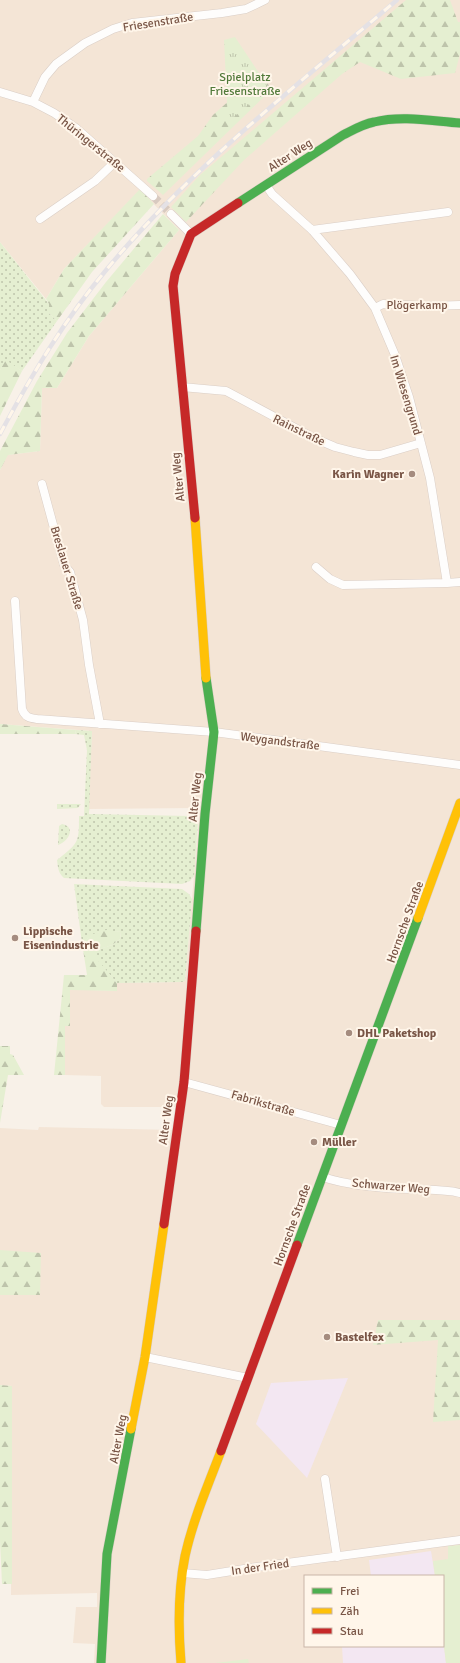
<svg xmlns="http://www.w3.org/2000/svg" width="460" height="1663" viewBox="0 0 460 1663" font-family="Signika,sans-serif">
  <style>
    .residential { fill: #f4e5d6; fill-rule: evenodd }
    .education { fill: #f3e7f2 }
    .grass { fill: url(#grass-dots) }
    .forest { fill: url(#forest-firs) }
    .park { fill: url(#park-tufts) }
    .pitch { fill: #e5efd1 }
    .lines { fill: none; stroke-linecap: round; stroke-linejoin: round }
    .street-tunnel { stroke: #d8cac0; stroke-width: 8; stroke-dasharray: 8 4; stroke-linecap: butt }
    .street-casing { stroke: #dacec6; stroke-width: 9 }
    .fast-casing { stroke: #d9cdc4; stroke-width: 10 }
    .slow-casing { stroke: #d9cdc4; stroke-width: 10 }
    .jam-casing { stroke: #d9cdc4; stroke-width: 10 }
    .street { stroke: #fefdfc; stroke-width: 8 }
    .fast { stroke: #4caf50; stroke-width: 9 }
    .slow { stroke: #ffc107; stroke-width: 9 }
    .jam { stroke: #c62828; stroke-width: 9 }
    .rail-casing { stroke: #e4e1e5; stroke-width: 4.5 }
    .rail { stroke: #fff6ea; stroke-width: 3; stroke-dasharray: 9; stroke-linecap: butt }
    .poi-dot { fill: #a58c7f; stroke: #fff6ea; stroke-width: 1.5 }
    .labels { text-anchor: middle; stroke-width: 4; stroke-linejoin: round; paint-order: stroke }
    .street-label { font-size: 12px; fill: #795546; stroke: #fff6ea }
    .park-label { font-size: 12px; fill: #517a3a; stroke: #fff6ea }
    .poi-label { font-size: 12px; font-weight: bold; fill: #795546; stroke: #fff6ea; text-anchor: start }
  </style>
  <defs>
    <pattern id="grass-dots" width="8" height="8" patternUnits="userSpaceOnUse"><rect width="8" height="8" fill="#e5efd1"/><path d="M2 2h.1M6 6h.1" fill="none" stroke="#bec4ab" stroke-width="1.8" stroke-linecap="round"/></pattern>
    <pattern id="forest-firs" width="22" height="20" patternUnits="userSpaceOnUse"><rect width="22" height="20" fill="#e5efd1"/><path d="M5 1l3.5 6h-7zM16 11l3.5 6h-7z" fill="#bec4ab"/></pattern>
    <pattern id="park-tufts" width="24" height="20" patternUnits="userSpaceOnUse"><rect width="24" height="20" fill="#e5efd1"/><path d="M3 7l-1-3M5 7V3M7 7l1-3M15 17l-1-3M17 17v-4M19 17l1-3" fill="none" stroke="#bec4ab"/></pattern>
  </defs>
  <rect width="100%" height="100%" fill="#f8f1e8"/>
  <!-- residential -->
  <path class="residential" d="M0,0H460V1663H94L95,1644L73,1643L76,1607H97V1593L11,1595L12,1386L0,1385V1128L38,1130L39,1127L173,1130L176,1107H104L101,1104V1076L65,1075V989L117,991V983L182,982L185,981L200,805L195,808L88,809L92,731L0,724V470L7,455L40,451L42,388H57L89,336L179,230L140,190L64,269L46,299L0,242ZM305,1576H443V1646H305Z"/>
  <!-- education -->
  <path class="education" d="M348,1378L307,1478L256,1424L271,1383Z
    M431,1551L435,1576H371L369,1560Z
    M443,1638L446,1663H343L342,1646H443Z"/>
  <!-- grass -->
  <path class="grass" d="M0,242L49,304V313L57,321L22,371L6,361L0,370Z
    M76,730L92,731L89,814L189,816L198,822L194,876L190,881L182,884L64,878C58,873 58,867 57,860C79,843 79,842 79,816H84L87,750L84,735L75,734Z
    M57,804H81L78,808L57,809Z
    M62,824C77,827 68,842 58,845L59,826Z
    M74,884L182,889L189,894L192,899L185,981L182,982L117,983L95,958L93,951L112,945L120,939L121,932C102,930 96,931 82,943Z"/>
  <!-- forest -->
  <path class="forest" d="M406,0H450L458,22H460V54L455,73L401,79L360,62L342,74L244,160L186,222L171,207L200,175Z
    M267,83L272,89L163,195L147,181V179L198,136L213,115L231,99L240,106Z
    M140,189L154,204L92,272L57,321L49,313V304L46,299L64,269Z
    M163,214L179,230L89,336L57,388H42L40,451L8,455L0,470V451L37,381L67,333L106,282Z
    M6,360L22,371L0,416V370Z
    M0,724L76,730L75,734H0Z
    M106,930L121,932L120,939L112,945L94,951L96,958L117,983V991L70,990V1026H65V1075H54L64,975H87L82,943L93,934Z
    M0,1046H10V1054L13,1055L24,1075H8L0,1123Z
    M0,1250L41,1253L40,1295H0Z
    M378,1320H460V1420L433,1422L438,1340L373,1345Z
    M0,1385L12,1386V1584H2L0,1541Z"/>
  <!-- park -->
  <path class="park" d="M235,37L269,88L228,122L224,40Z
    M248,1659L249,1663H215Z"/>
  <!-- pitch -->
  <path class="pitch" d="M460,1545V1663H446L443,1638V1576H435L433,1561L448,1559V1546Z"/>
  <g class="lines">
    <!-- street-tunnel -->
    <path class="street-tunnel" d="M153,196L171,214"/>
    <!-- street casing -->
    <g class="street-casing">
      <path id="street" d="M0,92L33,102L54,113L76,128L153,196
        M33,102L45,77L56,64L85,43L113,29L132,23L222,13L246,9L265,0
        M266,185L272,194L312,230L350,274L375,308L395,355L409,397L430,478L447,583L460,582
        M171,214L191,234
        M40,219L95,181L115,162
        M312,230L448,212
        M375,308L383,304L431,306L460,305
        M182,387L226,391L314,438L335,447L354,452L368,455H380L421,443
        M42,484L64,565L70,572L83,620L89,665L100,724
        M316,567L330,579L343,585L447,583
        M15,601L22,709C25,717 29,718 37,719L214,732L460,765
        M184,1082L341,1125
        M323,1177C345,1185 387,1189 411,1189C427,1190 444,1189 460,1193
        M145,1357L248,1378
        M325,1479L337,1557
        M182,1573L207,1575L257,1567L460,1540"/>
    </g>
    <!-- fast casing -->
    <g class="fast-casing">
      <path id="fast" d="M238,203L343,135C353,130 363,124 374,122C402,115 432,121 460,123
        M196,931L205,814L214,732L206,678
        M297,1245L418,918
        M101,1663L107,1554L131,1429"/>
    </g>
    <!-- slow casing -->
    <g class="slow-casing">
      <path id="slow" d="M195,518L206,678
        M418,918L460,803
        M131,1429L145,1357L164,1224
        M181,1663C178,1627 178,1591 185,1556C193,1520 208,1485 221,1451"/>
    </g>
    <!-- jam casing -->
    <g class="jam-casing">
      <path id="jam" d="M195,518L173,286L175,274L191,234L238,203
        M164,1224L184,1082L196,931
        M221,1451L297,1245"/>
    </g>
    <!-- street -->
    <use href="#street" class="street"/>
    <!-- fast -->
    <use href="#fast" class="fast"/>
    <!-- slow -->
    <use href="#slow" class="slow"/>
    <!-- jam -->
    <use href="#jam" class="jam"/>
    <!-- rail casing -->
    <g class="rail-casing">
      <path id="rail" d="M0,434C31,376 64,320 107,269C191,168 297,85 397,0"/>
    </g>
    <!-- rail -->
    <use href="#rail" class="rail"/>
  </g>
  <!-- markers -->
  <g class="poi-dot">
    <circle cx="412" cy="474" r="4"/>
    <circle cx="15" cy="938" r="4"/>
    <circle cx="349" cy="1033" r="4"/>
    <circle cx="314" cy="1142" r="4"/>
    <circle cx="327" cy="1337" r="4"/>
  </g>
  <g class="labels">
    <!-- street labels -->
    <g class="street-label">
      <text transform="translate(158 22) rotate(-9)" y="4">Friesenstraße</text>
      <text transform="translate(91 143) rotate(39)" y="4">Thüringerstraße</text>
      <text transform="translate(290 155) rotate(-33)" y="4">Alter Weg</text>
      <text x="417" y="309">Plögerkamp</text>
      <text transform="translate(406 395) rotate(73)" y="4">Im Wiesengrund</text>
      <text transform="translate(299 430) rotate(26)" y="4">Rainstraße</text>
      <text transform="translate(178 477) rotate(-96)" y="4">Alter Weg</text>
      <text transform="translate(67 568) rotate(73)" y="4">Breslauer Straße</text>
      <text transform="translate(280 741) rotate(7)" y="4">Weygandstraße</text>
      <text transform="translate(195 797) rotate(-84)" y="4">Alter Weg</text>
      <text transform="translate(405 922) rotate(-70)" y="4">Hornsche Straße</text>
      <text transform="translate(263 1103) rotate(16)" y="4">Fabrikstraße</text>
      <text transform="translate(166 1120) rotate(-82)" y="4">Alter Weg</text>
      <text transform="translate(391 1186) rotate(5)" y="4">Schwarzer Weg</text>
      <text transform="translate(292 1225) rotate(-70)" y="4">Hornsche Straße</text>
      <text transform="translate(118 1439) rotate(-79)" y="4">Alter Weg</text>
      <text transform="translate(260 1567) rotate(-8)" y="4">In der Fried</text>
    </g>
    <!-- park labels -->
    <g class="park-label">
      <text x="245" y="81">Spielplatz<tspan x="245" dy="14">Friesenstraße</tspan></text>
    </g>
    <!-- poi labels -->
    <g class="poi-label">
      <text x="404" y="478" text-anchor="end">Karin Wagner</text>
      <text x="23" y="935">Lippische<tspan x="23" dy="14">Eisenindustrie</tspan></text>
      <text x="357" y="1037">DHL Paketshop</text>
      <text x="322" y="1146">Müller</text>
      <text x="335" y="1341">Bastelfex</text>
    </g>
  </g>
  <!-- legend -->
  <rect x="304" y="1575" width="140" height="72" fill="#fff6ea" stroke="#c9b6a8"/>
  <rect x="312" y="1588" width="20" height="6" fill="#4caf50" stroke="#c9b6a8"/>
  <text x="340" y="1595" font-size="12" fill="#795546">Frei</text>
  <rect x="312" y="1608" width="20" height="6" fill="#ffc107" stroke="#c9b6a8"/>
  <text x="340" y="1615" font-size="12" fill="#795546">Zäh</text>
  <rect x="312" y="1628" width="20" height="6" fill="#c62828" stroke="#c9b6a8"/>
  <text x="340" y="1635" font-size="12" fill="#795546">Stau</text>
</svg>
